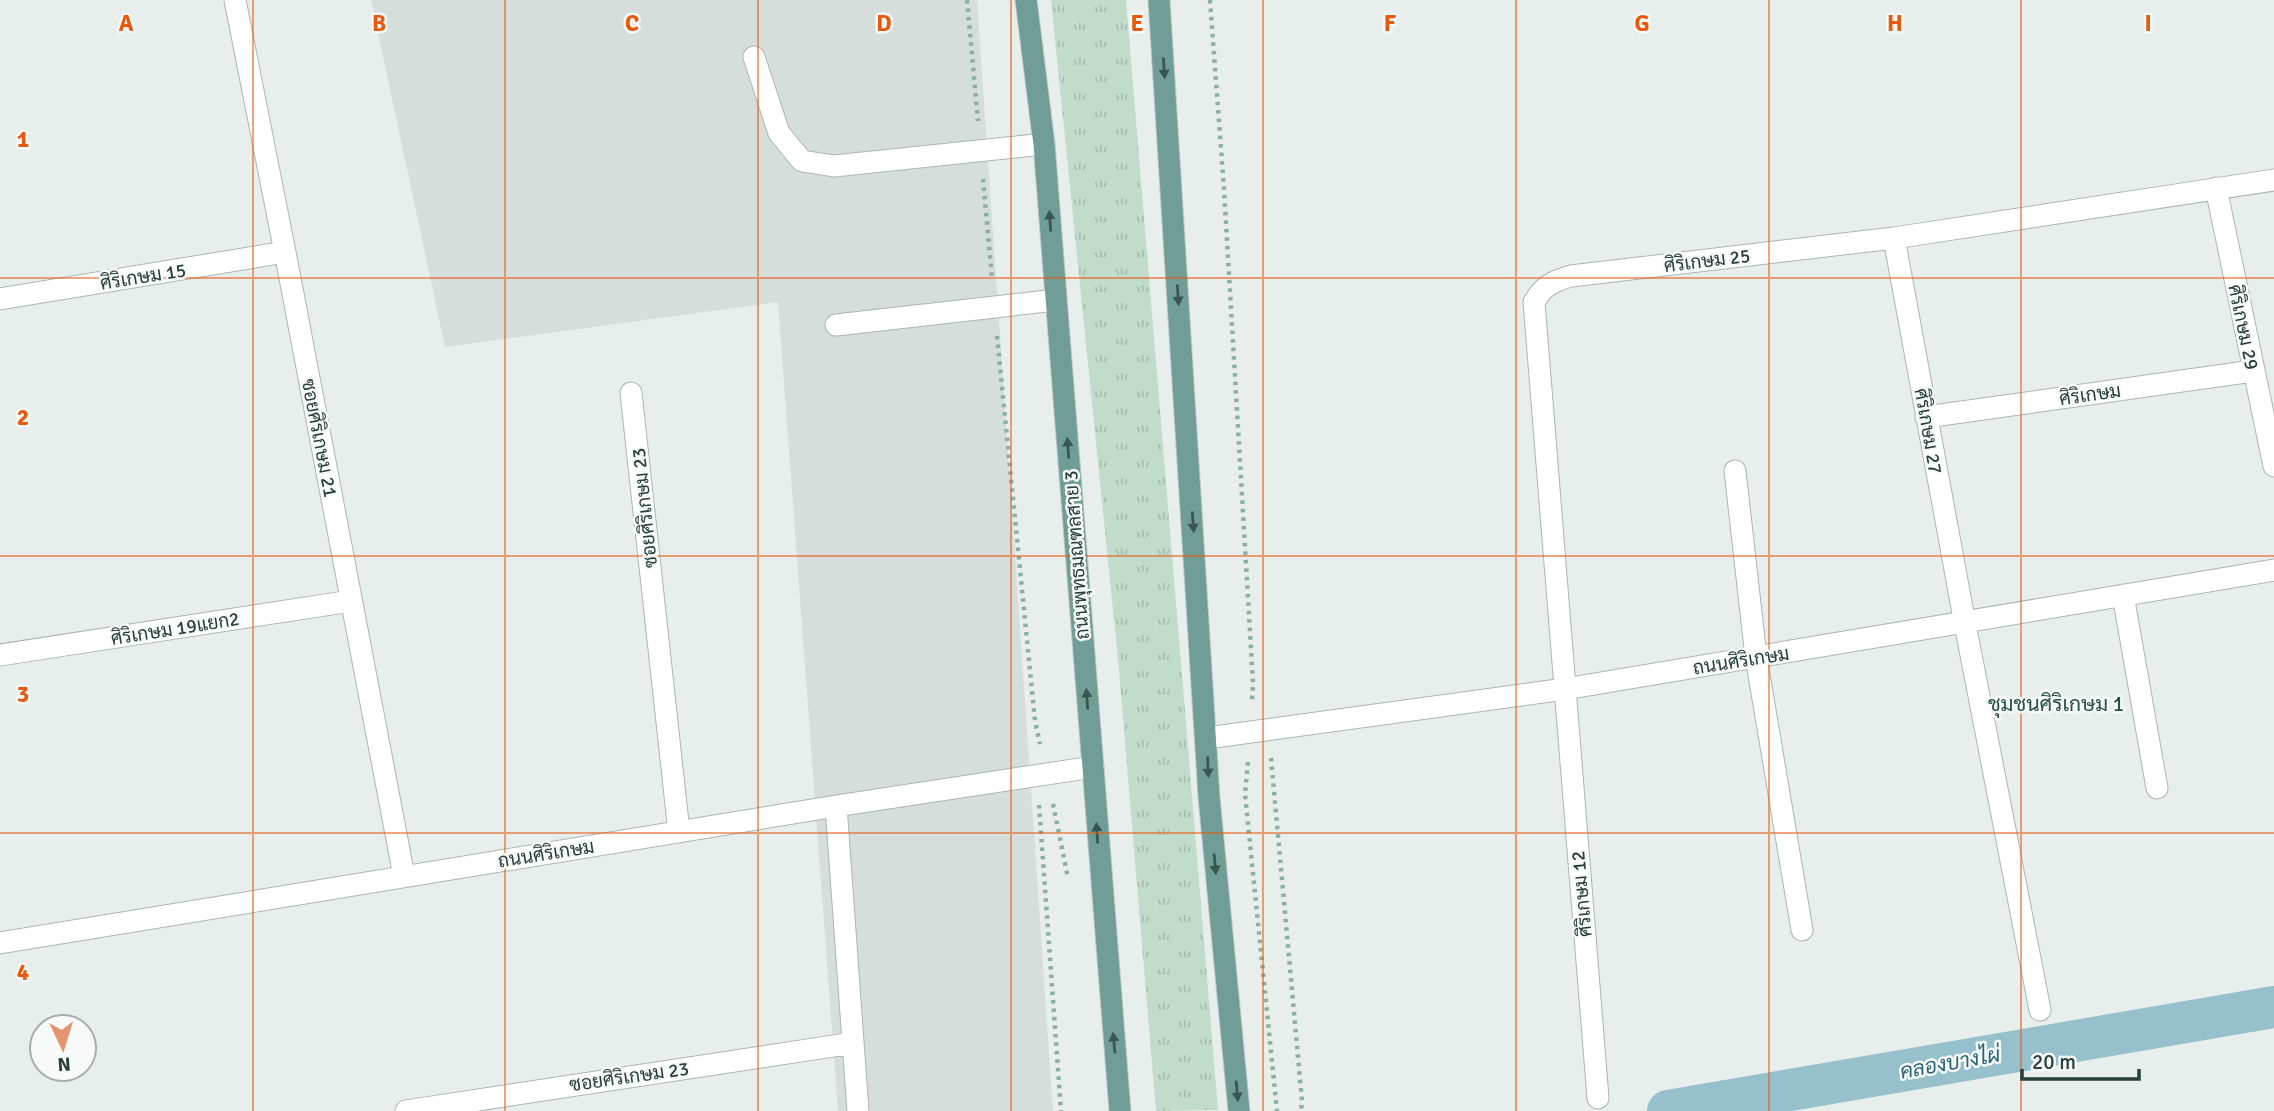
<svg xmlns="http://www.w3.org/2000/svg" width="2274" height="1111" viewBox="0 0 2274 1111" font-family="Signika,Sarabun,sans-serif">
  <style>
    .built { fill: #d5deda }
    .grass { fill: url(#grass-tufts) }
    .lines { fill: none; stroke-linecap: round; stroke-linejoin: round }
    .canal { stroke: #96c0cc; stroke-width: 42 }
    .minor-casing { stroke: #aab6b2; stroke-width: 23 }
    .major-casing { stroke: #c3c9c8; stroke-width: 23 }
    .path { stroke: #8baea5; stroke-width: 4.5; stroke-dasharray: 3.5 5; stroke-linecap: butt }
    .minor { stroke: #fff; stroke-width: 21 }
    .major { stroke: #709e96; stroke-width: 21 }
    .oneway { fill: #395751 }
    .grid { fill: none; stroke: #e8590c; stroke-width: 2; stroke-opacity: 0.55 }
    .labels { text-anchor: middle; stroke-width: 5; stroke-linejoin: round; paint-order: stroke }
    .street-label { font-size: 19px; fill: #273f3a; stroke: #f7faf9 }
    .neighbourhood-label { font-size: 21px; fill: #254f48; stroke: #f7faf9 }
    .water-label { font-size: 21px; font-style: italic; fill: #276275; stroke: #f7faf9 }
    .grid-label { font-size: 23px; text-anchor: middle; font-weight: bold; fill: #e8590c; stroke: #f7faf9; stroke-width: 5; stroke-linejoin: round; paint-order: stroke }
  </style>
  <defs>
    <pattern id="grass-tufts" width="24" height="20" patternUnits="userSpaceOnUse" patternTransform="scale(1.75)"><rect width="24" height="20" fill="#c2dccb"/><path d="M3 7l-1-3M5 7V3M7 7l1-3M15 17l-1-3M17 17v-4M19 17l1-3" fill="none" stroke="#a7beaf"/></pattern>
  </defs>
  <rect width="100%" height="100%" fill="#e7eeeb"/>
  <!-- built -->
  <path class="built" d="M371,0H977L1053,1111H838L778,302L445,347Z"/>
  <!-- grass -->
  <path class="grass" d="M1051,0H1126L1218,1110L1156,1111L1118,659Z"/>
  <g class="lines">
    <!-- canal -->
    <path class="canal" d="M1668,1111L2274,1007"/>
    <!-- minor casing -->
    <g class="minor-casing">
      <path id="minor" d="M235,0L285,252L404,876
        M754,57L779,133L802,161L834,166L1044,144
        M2216,188L2274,466
        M1894,238L1965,624L2040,1010
        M0,299L285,252
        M836,325L1056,300
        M631,393L679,832
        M1926,417L2253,371
        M1735,471L1756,657L1802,930
        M2123,595L2157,788
        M0,655L351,601
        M1207,738L1565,689L2274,570
        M836,806L858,1111
        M0,943L836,806L1093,767
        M1598,1098L1534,302C1544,285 1554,281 1571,276L1894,238L2274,180
        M406,1111L853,1043"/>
    </g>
    <!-- major casing -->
    <g class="major-casing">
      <path id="major" d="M1026,0L1044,144L1120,1111
        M1159,0L1209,797L1239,1111"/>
    </g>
    <!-- path -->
    <path class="path" d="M967,0L978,121
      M1210,0L1224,189L1253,683L1252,701
      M983,179L992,278
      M997,336L1035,721L1040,744
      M1271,758L1302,1101L1301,1111
      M1248,762L1245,794L1277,1111
      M1053,804L1068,878
      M1039,805L1061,1111"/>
    <!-- minor -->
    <use href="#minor" class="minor"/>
    <!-- major -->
    <use href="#major" class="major"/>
  </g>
  <!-- one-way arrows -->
  <defs><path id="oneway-solid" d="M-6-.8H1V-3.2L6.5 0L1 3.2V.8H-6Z" transform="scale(1.75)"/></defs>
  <g class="oneway">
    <use href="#oneway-solid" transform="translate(1164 68) rotate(86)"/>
    <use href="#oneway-solid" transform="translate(1050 221) rotate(-94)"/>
    <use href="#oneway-solid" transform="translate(1178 295) rotate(86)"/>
    <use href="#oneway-solid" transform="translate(1068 448) rotate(-94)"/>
    <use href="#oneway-solid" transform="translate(1193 522) rotate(86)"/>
    <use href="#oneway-solid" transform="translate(1087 699) rotate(-94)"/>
    <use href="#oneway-solid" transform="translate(1208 767) rotate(88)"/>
    <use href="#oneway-solid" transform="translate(1097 833) rotate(-94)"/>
    <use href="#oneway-solid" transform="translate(1215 864) rotate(85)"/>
    <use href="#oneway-solid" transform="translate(1114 1043) rotate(-95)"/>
    <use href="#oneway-solid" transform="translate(1237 1091) rotate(85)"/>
  </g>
  <!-- grid -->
  <path class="grid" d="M253,0V1111M505,0V1111M758,0V1111M1011,0V1111M1263,0V1111M1516,0V1111M1769,0V1111M2021,0V1111M0,278H2274M0,556H2274M0,833H2274"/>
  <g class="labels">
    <!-- street labels -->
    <g class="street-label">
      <text transform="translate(1707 260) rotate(-7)" y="7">ศิริเกษม 25</text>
      <text transform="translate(143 276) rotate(-9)" y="7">ศิริเกษม 15</text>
      <text transform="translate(2244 327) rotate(78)" y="7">ศิริเกษม 29</text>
      <text transform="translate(2090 394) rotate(-8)" y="7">ศิริเกษม</text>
      <text transform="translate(1929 431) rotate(80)" y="7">ศิริเกษม 27</text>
      <text transform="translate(320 438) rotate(79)" y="7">ซอยศิริเกษม 21</text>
      <text transform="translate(644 508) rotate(-96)" y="7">ซอยศิริเกษม 23</text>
      <text transform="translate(1076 555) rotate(-94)" y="7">ถนนพุทธมณฑลสาย 3</text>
      <text transform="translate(175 628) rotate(-9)" y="7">ศิริเกษม 19แยก2</text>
      <text transform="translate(1741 660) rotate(-9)" y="7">ถนนศิริเกษม</text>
      <text transform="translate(546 853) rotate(-9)" y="7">ถนนศิริเกษม</text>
      <text transform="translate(1581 894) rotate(-95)" y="7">ศิริเกษม 12</text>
      <text transform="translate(629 1076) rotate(-8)" y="7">ซอยศิริเกษม 23</text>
    </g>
    <!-- neighbourhood labels -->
    <g class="neighbourhood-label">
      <text x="2056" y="711">ชุมชนศิริเกษม 1</text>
    </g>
    <!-- water labels -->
    <g class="water-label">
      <text transform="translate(1950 1063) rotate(-10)" y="7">คลองบางไผ่</text>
    </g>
  </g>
  <g class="grid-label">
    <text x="126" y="31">A</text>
    <text x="379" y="31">B</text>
    <text x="632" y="31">C</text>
    <text x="884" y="31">D</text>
    <text x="1137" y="31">E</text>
    <text x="1390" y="31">F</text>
    <text x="1642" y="31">G</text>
    <text x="1895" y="31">H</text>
    <text x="2148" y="31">I</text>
    <text x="23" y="147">1</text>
    <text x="23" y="425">2</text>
    <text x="23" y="702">3</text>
    <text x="23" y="980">4</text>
  </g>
  <!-- north arrow -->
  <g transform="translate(63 1048) rotate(176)"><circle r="33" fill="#f7faf9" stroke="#a4afad" stroke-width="2"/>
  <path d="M0-5L12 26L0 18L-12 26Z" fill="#e4946f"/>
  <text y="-10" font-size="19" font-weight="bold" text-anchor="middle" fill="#273f3a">N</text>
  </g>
  <!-- scale -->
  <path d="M2022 1069v10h117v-10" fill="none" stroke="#273f3a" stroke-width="3.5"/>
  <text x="2032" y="1069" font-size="21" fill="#273f3a" stroke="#f7faf9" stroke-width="5" paint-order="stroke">20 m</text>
</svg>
